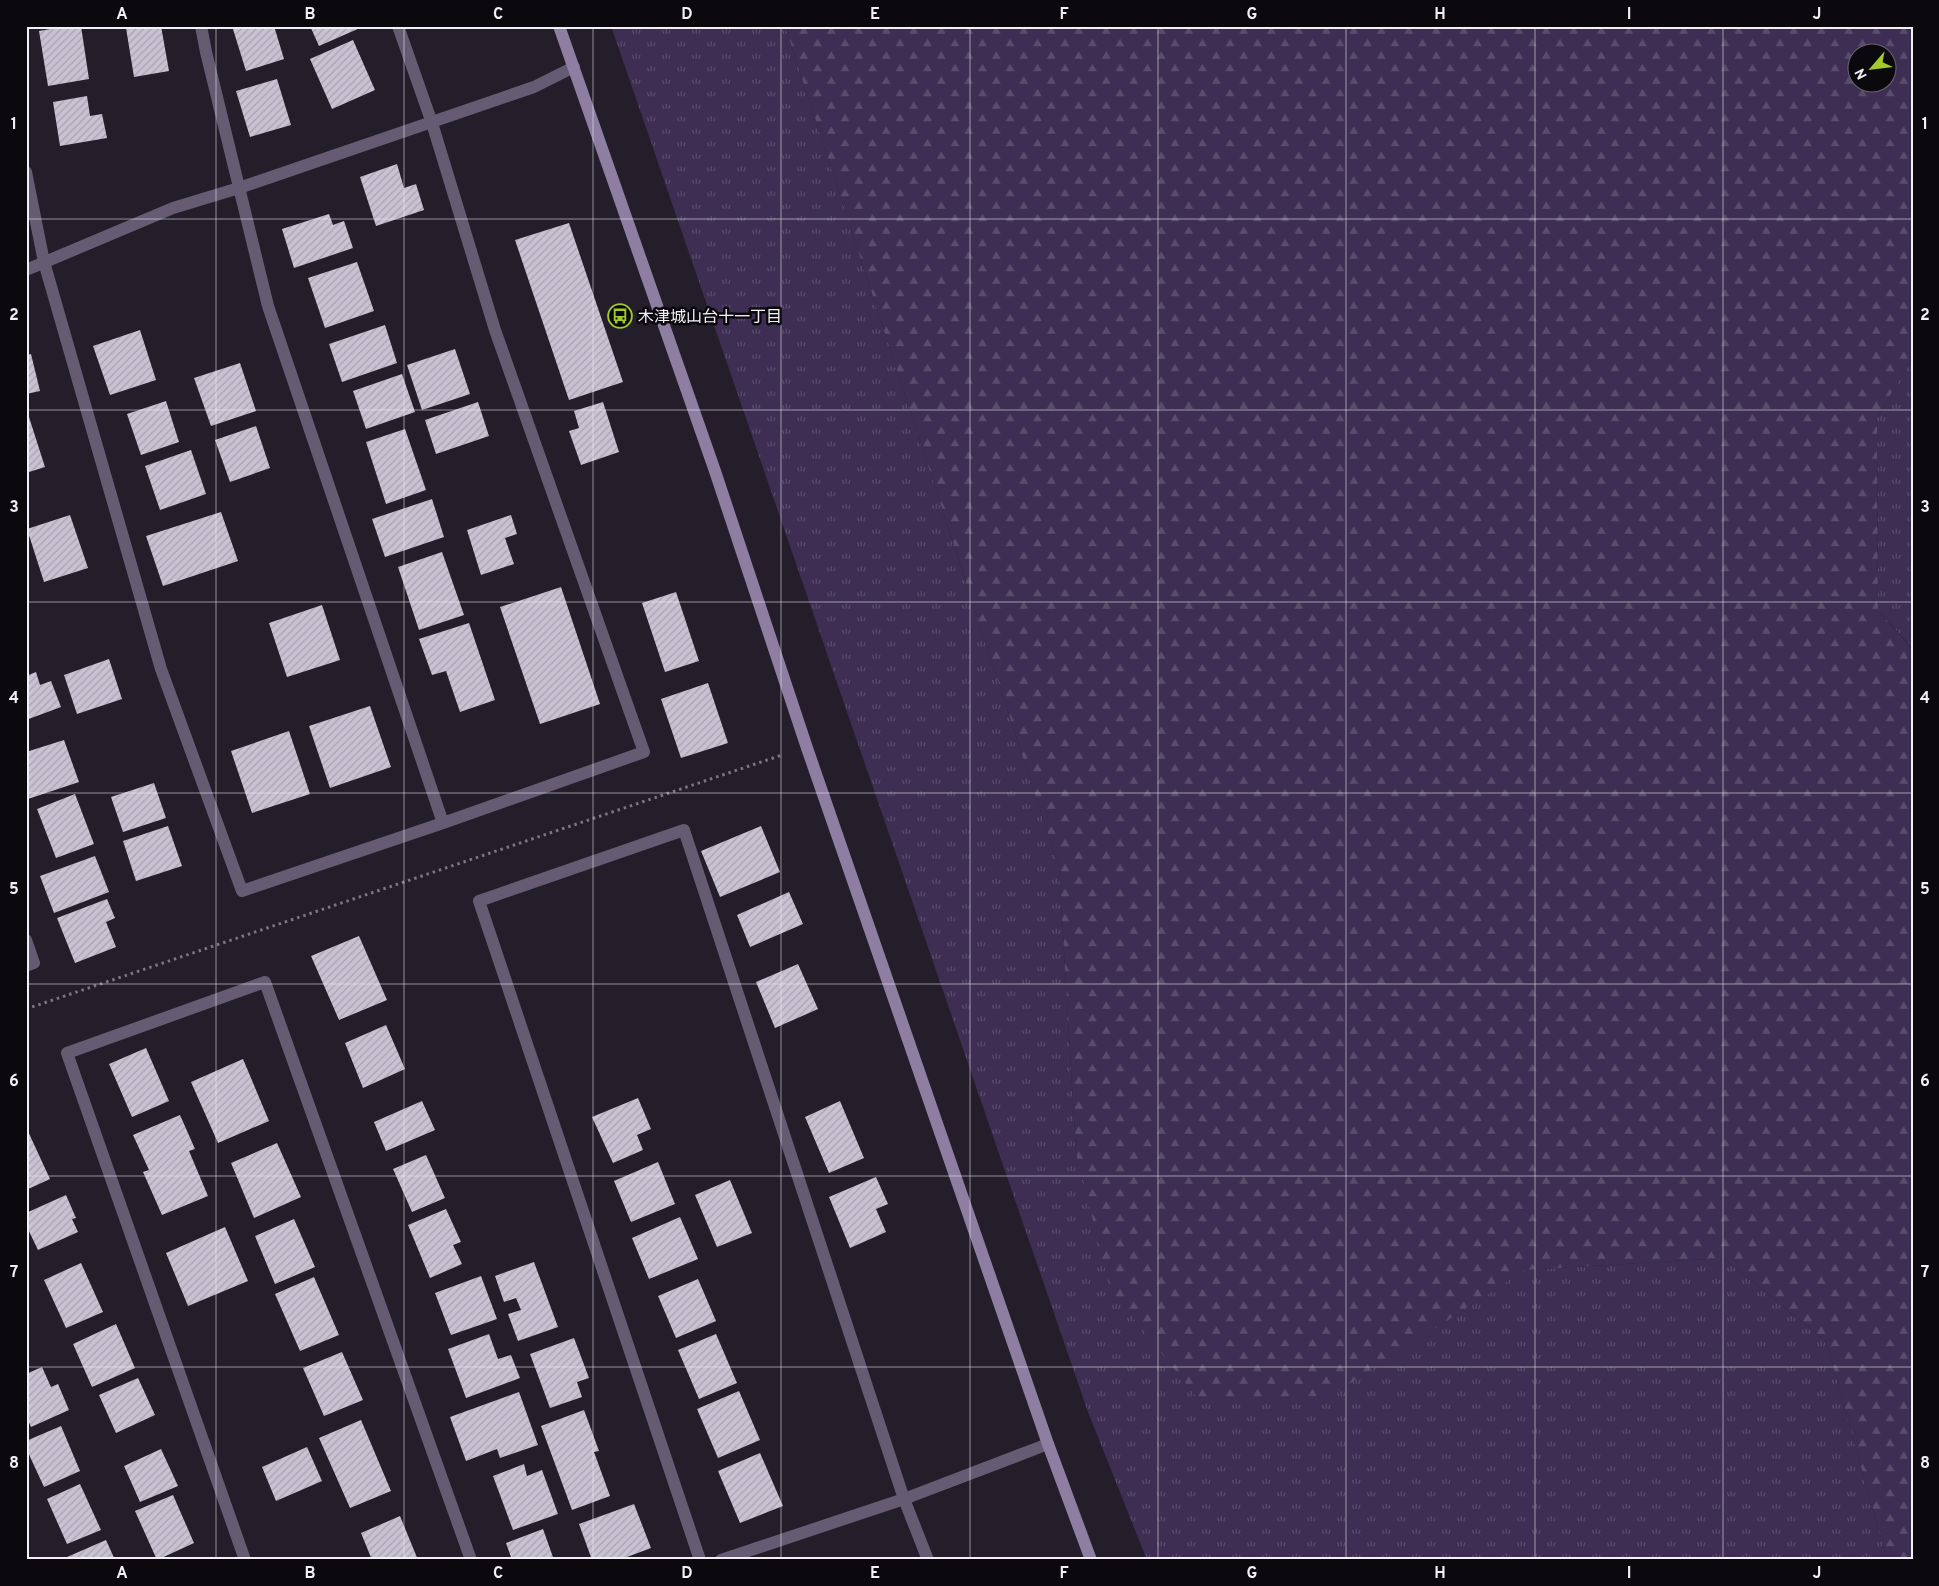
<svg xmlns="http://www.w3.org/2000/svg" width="1939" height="1586" viewBox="0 0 1939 1586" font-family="Overpass,'Noto Sans JP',sans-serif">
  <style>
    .grass { fill: url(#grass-tufts) }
    .forest { fill: url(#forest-firs); fill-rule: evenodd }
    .building { fill: url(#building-hatch) }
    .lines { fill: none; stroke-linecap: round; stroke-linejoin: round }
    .path { stroke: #7b7781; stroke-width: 3; stroke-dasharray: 2.5 4; stroke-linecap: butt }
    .street { stroke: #655c73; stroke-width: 12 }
    .secondary { stroke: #8d7ea2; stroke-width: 12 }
    .grid { fill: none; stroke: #f3f0f8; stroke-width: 1; stroke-opacity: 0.55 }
    .labels { text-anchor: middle; stroke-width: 5; stroke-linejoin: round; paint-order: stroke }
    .poi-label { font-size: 16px; fill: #f3f0f8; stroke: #0b090e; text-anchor: start }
    .neatline { fill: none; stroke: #f3f0f8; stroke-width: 2 }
    .grid-label { font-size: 16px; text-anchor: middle; font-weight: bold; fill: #f3f0f8 }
  </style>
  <defs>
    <pattern id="grass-tufts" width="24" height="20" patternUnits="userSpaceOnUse" patternTransform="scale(1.25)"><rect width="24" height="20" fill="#3e2e53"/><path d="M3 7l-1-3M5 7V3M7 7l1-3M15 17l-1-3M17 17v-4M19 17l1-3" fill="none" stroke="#5a4d6c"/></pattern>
    <pattern id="forest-firs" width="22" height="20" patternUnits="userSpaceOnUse" patternTransform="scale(1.25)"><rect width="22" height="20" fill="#3e2e53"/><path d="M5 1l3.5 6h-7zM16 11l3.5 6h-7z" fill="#5a4d6c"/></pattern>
    <pattern id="building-hatch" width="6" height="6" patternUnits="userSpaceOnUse" patternTransform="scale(1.25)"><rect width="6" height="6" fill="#c8c2d2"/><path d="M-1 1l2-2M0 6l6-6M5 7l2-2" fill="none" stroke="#a8a4b0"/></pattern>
  </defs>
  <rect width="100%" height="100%" fill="#231e2a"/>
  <!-- grass -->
  <path class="grass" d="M611,26H785L1059,868L1076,1152L1331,1396L1524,1270L1723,1258L1826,1341L1887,1560H1147L1088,1412Z
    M1913,356V649L1878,610L1877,418Z"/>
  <!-- forest -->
  <path class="forest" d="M785,26H1913V356L1877,418L1878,610L1913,650V1560H1887L1826,1341L1723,1258L1525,1270L1331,1396L1199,1400L1110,1289L1076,1152L1059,868ZM1856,52H1886V82H1856Z"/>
  <!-- building -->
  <path class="building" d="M68,26H81L89,79L48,86L39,31Z
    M138,26H161L169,71L134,77L126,28Z
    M232,26H274L284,59L246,71Z
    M310,26H359L360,28L319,46Z
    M353,40L375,90L332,109L310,59Z
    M277,79L291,125L250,137L236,91Z
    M87,96L90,116L102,114L107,138L60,146L53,102Z
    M397,164L404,188L416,184L424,210L376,226L360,177Z
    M329,214L333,225L344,221L353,248L294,268L282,229Z
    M569,223L623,382L569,400L515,240Z
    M357,262L374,311L325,328L308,278Z
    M385,325L397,363L342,382L329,344Z
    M140,330L156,380L110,395L93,346Z
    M455,349L470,394L422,410L407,365Z
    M31,354L40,391L26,394V355Z
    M240,363L256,411L211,426L194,378Z
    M402,374L415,412L366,429L353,391Z
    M166,401L179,442L141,455L127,414Z
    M478,402L489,436L436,454L425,420Z
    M603,402L619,452L581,465L569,431L579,428L574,411Z
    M28,414L45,467L26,473V415Z
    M256,426L270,468L230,482L215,440Z
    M405,429L426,490L386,504L366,442Z
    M191,450L206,494L160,510L145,466Z
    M432,499L444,537L385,557L372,519Z
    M221,512L238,561L163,586L146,536Z
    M70,515L88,568L44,582L27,529Z
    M511,515L517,534L505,538L514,564L481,575L467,530Z
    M442,552L464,615L419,630L398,567Z
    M561,587L600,704L540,724L500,607Z
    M676,592L699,661L665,672L642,603Z
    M322,605L340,660L287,677L269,623Z
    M469,623L495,700L460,712L446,671L432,675L419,639Z
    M109,659L122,699L77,714L64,675Z
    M36,672L40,685L51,681L61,707L26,720V676Z
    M708,683L728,743L681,758L661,699Z
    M370,706L391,767L330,788L309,726Z
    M289,731L310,794L252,813L231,751Z
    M64,740L79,782L28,799L26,752Z
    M154,783L166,818L123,832L111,797Z
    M75,794L94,844L56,858L37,809Z
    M168,826L182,866L136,881L123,841Z
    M761,826L780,872L720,897L701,851Z
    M95,856L109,892L54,913L40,876Z
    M789,892L803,924L750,947L737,915Z
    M107,899L115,918L106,922L116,947L75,963L57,918Z
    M359,936L387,1000L339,1020L311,956Z
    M798,964L818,1009L775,1028L756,982Z
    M386,1025L405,1069L363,1088L345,1043Z
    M146,1048L169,1101L132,1117L109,1064Z
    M243,1059L269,1121L218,1143L191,1082Z
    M638,1098L651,1129L637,1135L643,1150L613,1163L592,1117Z
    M422,1101L435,1130L386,1151L374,1122Z
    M840,1101L864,1158L829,1173L805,1117Z
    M180,1115L195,1149L189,1151L208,1196L162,1215L143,1172L149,1170L133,1135Z
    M26,1127L50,1179L26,1190Z
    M277,1143L301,1197L254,1218L231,1163Z
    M426,1155L445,1198L412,1212L393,1169Z
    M658,1162L675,1204L631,1222L614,1181Z
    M876,1177L888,1204L876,1209L886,1232L850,1248L829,1197Z
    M730,1180L752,1233L717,1247L695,1195Z
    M66,1195L76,1218L72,1219L78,1232L38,1250L26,1225V1213Z
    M446,1209L461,1242L453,1245L462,1264L430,1278L408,1225Z
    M680,1217L698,1259L649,1279L632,1238Z
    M294,1219L315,1267L275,1284L255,1236Z
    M225,1227L248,1281L188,1306L166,1253Z
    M534,1262L558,1327L518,1341L508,1314L521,1310L516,1298L504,1302L495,1276Z
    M81,1263L103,1312L66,1328L44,1280Z
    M481,1276L497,1319L451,1335L435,1293Z
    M314,1277L339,1335L300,1351L275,1294Z
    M698,1279L716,1321L676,1338L658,1296Z
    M116,1324L135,1368L92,1387L73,1344Z
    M489,1334L498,1359L511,1355L520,1378L466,1398L448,1349Z
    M716,1334L737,1383L699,1399L678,1350Z
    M574,1338L589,1378L577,1382L582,1397L550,1408L530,1354Z
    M342,1352L363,1400L324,1416L303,1368Z
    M42,1367L51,1387L58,1384L69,1410L31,1427L26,1416V1374Z
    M138,1378L155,1415L116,1433L99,1395Z
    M739,1391L760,1440L718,1458L697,1409Z
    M519,1392L538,1445L500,1458L497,1449L466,1461L450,1417Z
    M584,1410L599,1451L594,1452L610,1496L572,1510L541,1426Z
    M361,1420L391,1491L350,1508L319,1438Z
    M61,1426L80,1471L44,1487L26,1448V1441Z
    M307,1447L322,1481L276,1501L262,1467Z
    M161,1449L178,1486L140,1502L124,1466Z
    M760,1453L783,1506L740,1523L718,1471Z
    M524,1464L527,1476L542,1470L558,1514L513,1530L493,1476Z
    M80,1484L101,1530L67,1544L47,1499Z
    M173,1495L194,1543L157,1560L135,1511Z
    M634,1504L651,1548L619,1560H592L579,1524Z
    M400,1516L418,1560H372L361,1533Z
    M543,1529L554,1560H512L506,1543Z
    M106,1540L115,1560H68L67,1557Z"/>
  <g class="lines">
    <!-- path -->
    <path class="path" d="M26,1009L782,755"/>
    <!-- street -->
    <path class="street" d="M201,26L206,52L268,306L443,823
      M26,172L44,262L161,669L242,891L443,823L644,752L495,330L432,123L398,26
      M26,270L173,208L239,188L534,87L574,67
      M26,940L34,963L26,966
      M245,1560L67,1053L265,982L471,1560
      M700,1560L479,901L684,830L904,1499L928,1560
      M721,1560L904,1499L1048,1444"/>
    <!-- secondary -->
    <path class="secondary" d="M559,26L715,471L807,748L1048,1444L1091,1560"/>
  </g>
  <!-- grid -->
  <path class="grid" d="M216,26V1560M404,26V1560M593,26V1560M781,26V1560M970,26V1560M1158,26V1560M1346,26V1560M1535,26V1560M1723,26V1560M26,219H1913M26,410H1913M26,602H1913M26,793H1913M26,984H1913M26,1176H1913M26,1367H1913"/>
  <!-- icons -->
  <defs>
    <g id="bus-ring" transform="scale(1.25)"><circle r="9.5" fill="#0b090e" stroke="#a1c929" stroke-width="1.5"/><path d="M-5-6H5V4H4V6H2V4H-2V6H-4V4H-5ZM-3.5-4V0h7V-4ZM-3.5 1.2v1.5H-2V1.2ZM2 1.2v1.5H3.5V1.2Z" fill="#a1c929"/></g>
  </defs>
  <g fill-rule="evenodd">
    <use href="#bus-ring" x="620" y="316"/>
  </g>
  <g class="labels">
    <!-- poi labels -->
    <g class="poi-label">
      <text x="638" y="322">木津城山台十一丁目</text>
    </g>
  </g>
  <!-- border -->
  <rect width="1939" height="1586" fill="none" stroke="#0b090e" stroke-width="55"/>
  <!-- north arrow -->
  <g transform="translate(1872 68) rotate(242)"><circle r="24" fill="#0b090e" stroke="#68656c"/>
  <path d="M0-4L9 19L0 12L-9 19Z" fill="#a1c929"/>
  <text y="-8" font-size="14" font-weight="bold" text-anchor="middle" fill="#f3f0f8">N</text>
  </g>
  <rect x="28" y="28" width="1884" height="1530" class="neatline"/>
  <g class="grid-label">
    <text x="122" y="19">A</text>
    <text x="310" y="19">B</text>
    <text x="498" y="19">C</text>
    <text x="687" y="19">D</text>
    <text x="875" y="19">E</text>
    <text x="1064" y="19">F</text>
    <text x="1252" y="19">G</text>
    <text x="1440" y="19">H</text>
    <text x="1629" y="19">I</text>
    <text x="1817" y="19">J</text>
    <text x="14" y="129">1</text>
    <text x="1925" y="129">1</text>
    <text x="14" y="320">2</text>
    <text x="1925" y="320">2</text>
    <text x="14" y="512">3</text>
    <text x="1925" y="512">3</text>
    <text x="14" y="703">4</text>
    <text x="1925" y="703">4</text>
    <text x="14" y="894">5</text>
    <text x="1925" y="894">5</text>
    <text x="14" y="1086">6</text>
    <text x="1925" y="1086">6</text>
    <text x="14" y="1277">7</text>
    <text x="1925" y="1277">7</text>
    <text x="14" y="1468">8</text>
    <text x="1925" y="1468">8</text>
    <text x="122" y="1578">A</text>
    <text x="310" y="1578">B</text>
    <text x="498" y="1578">C</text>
    <text x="687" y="1578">D</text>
    <text x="875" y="1578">E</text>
    <text x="1064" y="1578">F</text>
    <text x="1252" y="1578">G</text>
    <text x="1440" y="1578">H</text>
    <text x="1629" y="1578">I</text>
    <text x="1817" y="1578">J</text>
  </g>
</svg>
